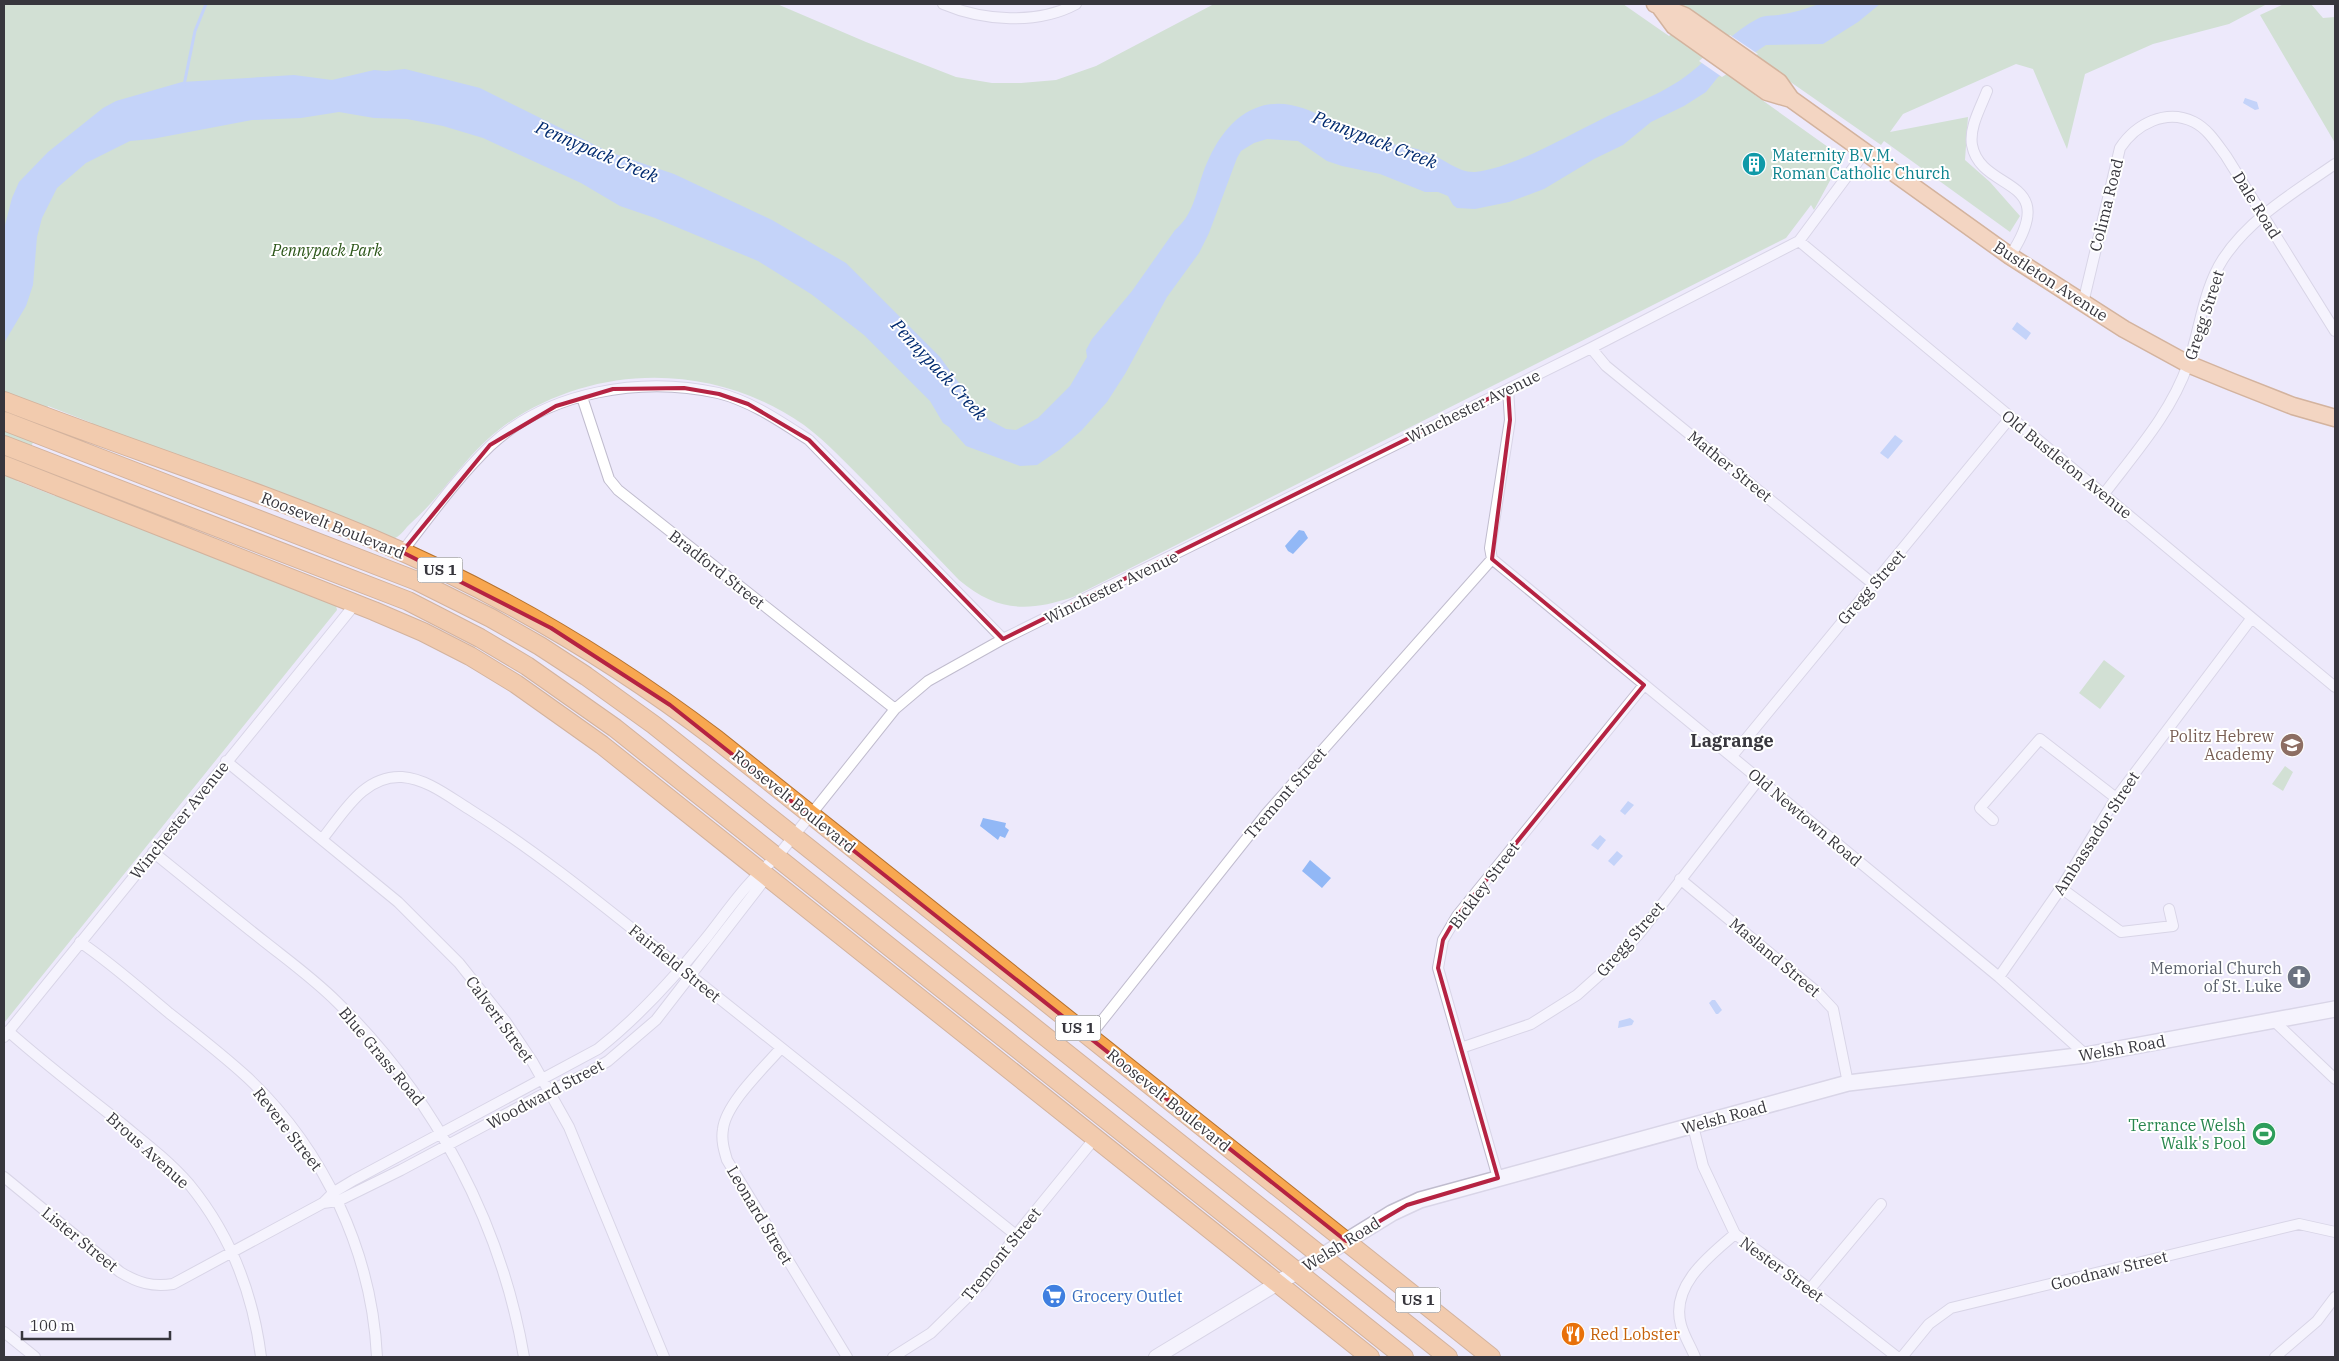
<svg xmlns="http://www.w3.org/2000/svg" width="2339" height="1361" viewBox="0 0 2339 1361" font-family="'IBM Plex Serif',serif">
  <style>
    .green { fill: #b1d5a5 }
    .water { fill: #92b8f6 }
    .pier { fill: #ede9fb }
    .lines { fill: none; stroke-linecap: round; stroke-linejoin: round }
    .stream { stroke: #92b8f6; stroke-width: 3 }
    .minor-casing { stroke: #c0bcce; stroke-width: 12 }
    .tertiary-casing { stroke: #c0bcce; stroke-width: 16 }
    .secondary-casing { stroke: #c0bcce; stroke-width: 18 }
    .primary-casing { stroke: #b4712d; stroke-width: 19 }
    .trunk-casing { stroke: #b4712d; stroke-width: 20 }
    .minor { stroke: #fff; stroke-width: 10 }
    .tertiary { stroke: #fff; stroke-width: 14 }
    .secondary { stroke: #fff; stroke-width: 15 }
    .primary { stroke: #fabd7c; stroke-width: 16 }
    .trunk { stroke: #f8a750; stroke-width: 18 }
    .marked { fill: none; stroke: #b52342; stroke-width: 4; stroke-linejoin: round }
    .labels { text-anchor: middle; stroke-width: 4; stroke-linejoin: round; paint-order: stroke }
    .shield { fill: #fff; stroke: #737277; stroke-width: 1 }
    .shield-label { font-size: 15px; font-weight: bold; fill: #37363d }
    .culture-label { font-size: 16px; fill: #0d838f; stroke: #fff; text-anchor: start }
    .street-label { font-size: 16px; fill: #37363d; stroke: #fff }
    .park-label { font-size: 16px; font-style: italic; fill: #2c5619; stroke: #fff }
    .education-label { font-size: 16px; fill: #785e54; stroke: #fff; text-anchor: end }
    .worship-label { font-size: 16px; fill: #5b616d; stroke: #fff; text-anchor: end }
    .leisure-label { font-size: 16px; fill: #27864d; stroke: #fff; text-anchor: end }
    .shop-label { font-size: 16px; fill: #366cbe; stroke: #fff; text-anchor: start }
    .food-label { font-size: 16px; fill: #c56008; stroke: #fff; text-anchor: start }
    .water-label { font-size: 18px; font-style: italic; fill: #002a6f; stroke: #fff }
    .neighbourhood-label { font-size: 18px; font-weight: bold; fill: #37363d; stroke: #fff }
  </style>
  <rect width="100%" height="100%" fill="#ede9fb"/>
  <!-- green -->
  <path class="green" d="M4,4H777L866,42L956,77L992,83H1021L1056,80L1096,66L1214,4H1623L1669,36L1695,15L1679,4H2267L2229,24L2153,44L2085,74L2067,149L2033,69L2016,64L1903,114L1890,132L1968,117L1965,160L1990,182L2020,216L2010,232L1884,141L1881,145L1779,74L1755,95L1835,152L1839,160L1838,166L1814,210L1811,205L1786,238L1073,597C1028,612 997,612 959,580C929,549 900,518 870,487C849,466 828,443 804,425C714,362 595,362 505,425C466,453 446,492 411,523C405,528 402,535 395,538H391L91,427L92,423L48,406L17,481L55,496L56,493L336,605L337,610L4,1023Z
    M2284,4H2311L2323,18L2335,17V143L2260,15Z
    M2104,660L2125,676L2100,709L2079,693Z
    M2285,766L2293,772L2283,791L2272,784Z"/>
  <!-- water -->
  <path class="water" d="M1819,4H1880L1858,22L1823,44L1766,45L1718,77L1706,92L1684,106L1651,122L1623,145L1594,159L1544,189L1509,202L1475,209L1457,208L1453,205L1448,196L1438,192H1425L1380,174L1342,166L1327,161L1298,141L1267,139L1254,143L1241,151L1237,158L1209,233L1199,253L1167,297L1125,374L1107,402L1081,431L1059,450L1037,465L1020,466L966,446L949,427L943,423L930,401L864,335L811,294L758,261L655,218L620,206L581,183L483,138L443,126L407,119L374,118L339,112L301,118L252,120L152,139L130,141L86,163L57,188L42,218L37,237L33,285L26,306L4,343V229L12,198L19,182L48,152L103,108L116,101L182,82L294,75L332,80L374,70L386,71L405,69L480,88L609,152L674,174L772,220L846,263L940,357L978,409L989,420L1006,429L1016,430L1038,418L1070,386L1087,357L1086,350L1092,339L1132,291L1175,230C1191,217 1195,198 1201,179C1210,151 1227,119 1256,108C1299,91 1337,130 1376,141C1394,145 1412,146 1429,153C1444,159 1459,173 1475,172C1511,169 1567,136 1600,120C1629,105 1664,94 1690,73C1713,55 1733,31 1759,18C1765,15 1772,16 1778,15C1792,13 1806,9 1819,4Z
    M2245,98L2257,102L2259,109L2255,110L2243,103Z
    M2017,322L2031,333L2026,340L2012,329Z
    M1895,435L1903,441L1888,459L1880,453Z
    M1299,530L1304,531L1308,538L1293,554L1288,551L1285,546Z
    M1628,801L1634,805L1625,815L1620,811Z
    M983,818L1006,823L1005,827L1009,830L1005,838L1000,836L998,840L980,826Z
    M1600,835L1606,840L1598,850L1591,845Z
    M1617,851L1623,856L1614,866L1608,861Z
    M1310,860L1331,878L1322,888L1302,871Z
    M1712,1000H1715L1722,1010L1718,1014H1716L1709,1003Z
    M1630,1018L1634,1021L1632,1025L1618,1028L1619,1021Z
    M2273,1124L2275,1133L2266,1135L2264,1141L2256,1137L2259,1129Z"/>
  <!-- pier -->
  <path class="pier" d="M1730,35L1758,54L1722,77L1699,61Z"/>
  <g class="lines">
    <!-- stream -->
    <path class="stream" d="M184,85L195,31L206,4"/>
    <!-- minor casing -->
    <g class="minor-casing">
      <path id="minor" d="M943,4C983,21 1037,25 1076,4
        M1987,91C1981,107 1969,127 1972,145C1981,194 2063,175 2010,256
        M1799,241L2335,687
        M2083,303L2120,148C2136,124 2166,108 2194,122C2208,129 2217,144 2226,156L2335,331
        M1591,348L1606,366L1872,583
        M1508,389L1510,420L1490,548L1492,559L1999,977L2086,1055
        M582,397L609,479L618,490L895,709
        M2104,494C2135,453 2171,413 2188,364C2200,330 2203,290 2223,259C2250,218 2296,191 2335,164
        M402,552C430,516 457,478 490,446C548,391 642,376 718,393C751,401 781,422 809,440L1003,639
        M1732,756L2010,418
        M226,761L398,902L459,963L506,1022L532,1061L569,1127L664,1357
        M1993,820L1980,808L2040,739L2116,798
        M323,838C344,812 364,775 402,777C427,779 448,796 469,809C547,858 618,918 690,975C799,1062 908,1148 1016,1235
        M153,852C190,882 227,912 265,942C289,961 315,980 337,1002C435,1098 501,1223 524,1357
        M1680,879L1817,992L1833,1009L1848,1083
        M2061,888L2121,932L2173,926L2169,909
        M80,942C111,963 140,989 169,1013C196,1034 223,1055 248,1078C324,1150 372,1252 377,1357
        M1999,977L2061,888L2116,798L2251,619
        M2274,1021L2335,1079
        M8,1031C44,1063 83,1093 121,1123C144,1142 169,1161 189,1184C230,1234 253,1293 261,1357
        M4,1037L356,603
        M1089,1037L1266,814L1492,559
        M781,1048C764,1068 726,1103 723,1129C721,1140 724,1150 727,1160L847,1357
        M1461,1048L1531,1024L1577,995L1605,970L1639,934L1759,779
        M1693,1126L1703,1166L1735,1234L1810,1289L1897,1357
        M4,1177L120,1272C138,1283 152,1287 173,1284L323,1203L334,1192L354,1180L598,1049C640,1016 674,978 707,937C729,909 749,879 777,857L895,709L928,681L1003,639L1591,348L1799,241L1865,152
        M1498,1178L1438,968L1443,940L1457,916L1644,685
        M323,1203L338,1201L401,1170L549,1091L588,1073L608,1061L656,1020L769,874
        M1810,1289L1881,1204
        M4,1332L35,1357
        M893,1357L931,1333L983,1282L1016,1235L1095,1138
        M1695,1357C1691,1347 1684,1336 1681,1325C1670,1286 1709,1256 1735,1234
        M1902,1357L1929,1324L1951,1308L2299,1224L2335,1232
        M2275,1357L2317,1321L2335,1297"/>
    </g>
    <!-- tertiary casing -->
    <g class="tertiary-casing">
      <path id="tertiary" d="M1156,1357L1278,1283"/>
    </g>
    <!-- secondary casing -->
    <g class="secondary-casing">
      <path id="secondary" d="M1278,1283L1392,1213L1420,1200L1848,1083L2086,1055L2335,1009"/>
    </g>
    <!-- primary casing -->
    <g class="primary-casing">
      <path id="primary" d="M1655,4L1685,16L1779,82L1791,99L1865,152L2010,256L2124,329L2188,364L2232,382L2293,406L2335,418
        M1660,7L1674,26L1767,92L1791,99"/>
    </g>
    <!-- trunk casing -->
    <g class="trunk-casing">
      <path id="trunk" d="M4,401C126,448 252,488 373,539C496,591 611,659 716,739L1491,1357
        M4,421L417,581L491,618L540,646L586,676L654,725L1448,1357
        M4,445L408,601L480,638L527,666L615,728L1404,1357
        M4,465L374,611L423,632L470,656L516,684L602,745L1370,1357"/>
    </g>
    <!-- minor -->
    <use href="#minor" class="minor"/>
    <!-- tertiary -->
    <use href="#tertiary" class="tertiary"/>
    <!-- secondary -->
    <use href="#secondary" class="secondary"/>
    <!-- primary -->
    <use href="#primary" class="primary"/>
    <!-- trunk -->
    <use href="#trunk" class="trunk"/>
  </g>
  <!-- marked area -->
  <path d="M0 0H2339V1361H0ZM684,388L719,394L748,404L809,440L1003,639L1508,389L1510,420L1492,559L1644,685L1457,916L1443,940L1438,968L1498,1178L1407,1205L1346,1241L670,705L551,628L402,552L490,445L556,406L613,389Z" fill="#ede9fb" fill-opacity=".55" fill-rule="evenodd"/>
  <path class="marked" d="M684,388L719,394L748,404L809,440L1003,639L1508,389L1510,420L1492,559L1644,685L1457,916L1443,940L1438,968L1498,1178L1407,1205L1346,1241L670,705L551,628L402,552L490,445L556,406L613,389Z"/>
  <!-- icons -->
  <defs>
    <g id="building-disc" transform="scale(1.25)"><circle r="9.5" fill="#0f9aa8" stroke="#fff"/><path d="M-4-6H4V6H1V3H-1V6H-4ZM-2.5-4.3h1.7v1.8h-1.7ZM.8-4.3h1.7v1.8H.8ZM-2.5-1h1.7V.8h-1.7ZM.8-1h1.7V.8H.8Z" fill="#fff"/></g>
    <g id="school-disc" transform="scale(1.25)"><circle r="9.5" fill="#8d6e63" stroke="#fff"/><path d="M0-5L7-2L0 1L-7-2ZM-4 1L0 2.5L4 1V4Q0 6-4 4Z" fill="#fff"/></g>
    <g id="church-disc" transform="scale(1.25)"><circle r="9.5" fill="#6b7280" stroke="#fff"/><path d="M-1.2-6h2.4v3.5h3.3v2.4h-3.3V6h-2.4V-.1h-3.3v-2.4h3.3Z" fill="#fff"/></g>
    <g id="stadium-disc" transform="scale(1.25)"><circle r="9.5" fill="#2e9e5b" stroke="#fff"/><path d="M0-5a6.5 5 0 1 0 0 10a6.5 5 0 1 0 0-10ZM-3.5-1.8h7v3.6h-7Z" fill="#fff"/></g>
    <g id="supermarket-disc" transform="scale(1.25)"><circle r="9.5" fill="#3f7fe0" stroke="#fff"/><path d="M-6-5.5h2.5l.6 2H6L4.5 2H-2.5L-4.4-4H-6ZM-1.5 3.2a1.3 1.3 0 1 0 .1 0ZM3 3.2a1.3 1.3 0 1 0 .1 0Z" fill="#fff"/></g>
    <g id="restaurant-disc" transform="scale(1.25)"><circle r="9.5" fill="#e8710a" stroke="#fff"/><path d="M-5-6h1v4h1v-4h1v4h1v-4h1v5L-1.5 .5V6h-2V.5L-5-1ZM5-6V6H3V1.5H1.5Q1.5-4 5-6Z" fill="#fff"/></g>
  </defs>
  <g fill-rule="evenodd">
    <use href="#building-disc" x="1754" y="164"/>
    <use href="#school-disc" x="2292" y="745"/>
    <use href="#church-disc" x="2299" y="977"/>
    <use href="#stadium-disc" x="2264" y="1134"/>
    <use href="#supermarket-disc" x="1054" y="1296"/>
    <use href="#restaurant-disc" x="1573" y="1334"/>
  </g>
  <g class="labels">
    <!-- shield labels -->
    <g class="shield">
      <rect x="417.5" y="557.5" width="45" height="25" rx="4"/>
      <rect x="1055.5" y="1015.5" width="45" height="25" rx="4"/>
      <rect x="1395.5" y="1287.5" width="45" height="25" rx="4"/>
    </g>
    <g class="shield-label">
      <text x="440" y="575">US 1</text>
      <text x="1078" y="1033">US 1</text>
      <text x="1418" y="1305">US 1</text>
    </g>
    <!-- culture labels -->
    <g class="culture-label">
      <text x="1772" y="161">Maternity B.V.M.<tspan x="1772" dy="18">Roman Catholic Church</tspan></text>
    </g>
    <!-- street labels -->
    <g class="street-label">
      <text transform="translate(2106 205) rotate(-76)" y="6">Colima Road</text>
      <text transform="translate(2257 205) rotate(58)" y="6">Dale Road</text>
      <text transform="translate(2051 281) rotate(33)" y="6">Bustleton Avenue</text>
      <text transform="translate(2204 315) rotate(-72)" y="6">Gregg Street</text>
      <text transform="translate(1473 406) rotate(-26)" y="6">Winchester Avenue</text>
      <text transform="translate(2067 464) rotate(39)" y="6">Old Bustleton Avenue</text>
      <text transform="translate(1730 466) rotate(39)" y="6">Mather Street</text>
      <text transform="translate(333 525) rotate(22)" y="6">Roosevelt Boulevard</text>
      <text transform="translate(717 569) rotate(38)" y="6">Bradford Street</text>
      <text transform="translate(1111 587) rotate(-26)" y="6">Winchester Avenue</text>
      <text transform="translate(1871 587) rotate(-49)" y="6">Gregg Street</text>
      <text transform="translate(1285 793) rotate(-49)" y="6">Tremont Street</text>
      <text transform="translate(794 801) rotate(39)" y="6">Roosevelt Boulevard</text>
      <text transform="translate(1805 817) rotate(40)" y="6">Old Newtown Road</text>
      <text transform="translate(179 820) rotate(-51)" y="6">Winchester Avenue</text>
      <text transform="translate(2096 833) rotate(-57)" y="6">Ambassador Street</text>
      <text transform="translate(1484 885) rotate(-53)" y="6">Bickley Street</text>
      <text transform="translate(1630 939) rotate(-49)" y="6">Gregg Street</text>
      <text transform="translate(1775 957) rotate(40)" y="6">Masland Street</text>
      <text transform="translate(675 963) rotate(39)" y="6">Fairfield Street</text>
      <text transform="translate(500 1019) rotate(54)" y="6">Calvert Street</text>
      <text transform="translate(2122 1048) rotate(-10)" y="6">Welsh Road</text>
      <text transform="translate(382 1056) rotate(50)" y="6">Blue Grass Road</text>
      <text transform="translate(545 1094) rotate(-28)" y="6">Woodward Street</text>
      <text transform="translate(1169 1100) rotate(39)" y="6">Roosevelt Boulevard</text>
      <text transform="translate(1724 1117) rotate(-15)" y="6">Welsh Road</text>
      <text transform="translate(288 1129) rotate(52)" y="6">Revere Street</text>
      <text transform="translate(148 1150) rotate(42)" y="6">Brous Avenue</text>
      <text transform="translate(760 1215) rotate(59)" y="6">Leonard Street</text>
      <text transform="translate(80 1239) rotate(39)" y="6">Lister Street</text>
      <text transform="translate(1341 1244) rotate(-32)" y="6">Welsh Road</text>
      <text transform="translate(1001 1254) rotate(-51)" y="6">Tremont Street</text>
      <text transform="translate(1782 1269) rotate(36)" y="6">Nester Street</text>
      <text transform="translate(2109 1270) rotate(-14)" y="6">Goodnaw Street</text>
    </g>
    <!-- park labels -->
    <g class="park-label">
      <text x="327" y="256">Pennypack Park</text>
    </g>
    <!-- education labels -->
    <g class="education-label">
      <text x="2274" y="742">Politz Hebrew<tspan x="2274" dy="18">Academy</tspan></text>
    </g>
    <!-- worship labels -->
    <g class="worship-label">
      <text x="2282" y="974">Memorial Church<tspan x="2282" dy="18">of St. Luke</tspan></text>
    </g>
    <!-- leisure labels -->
    <g class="leisure-label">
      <text x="2246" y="1131">Terrance Welsh<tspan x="2246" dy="18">Walk's Pool</tspan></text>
    </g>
    <!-- shop labels -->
    <g class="shop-label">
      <text x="1072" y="1302">Grocery Outlet</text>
    </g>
    <!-- food labels -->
    <g class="food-label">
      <text x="1590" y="1340">Red Lobster</text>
    </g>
    <!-- water labels -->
    <g class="water-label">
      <text transform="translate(1375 140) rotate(21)" y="6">Pennypack Creek</text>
      <text transform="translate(597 152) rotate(23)" y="6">Pennypack Creek</text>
      <text transform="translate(939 370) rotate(47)" y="6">Pennypack Creek</text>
    </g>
    <!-- neighbourhood labels -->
    <g class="neighbourhood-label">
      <text x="1732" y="747">Lagrange</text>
    </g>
  </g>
  <!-- border -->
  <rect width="2339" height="1361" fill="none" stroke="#37363d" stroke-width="10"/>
  <!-- scale -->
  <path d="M22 1331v8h148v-8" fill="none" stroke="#37363d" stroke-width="2.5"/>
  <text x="30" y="1331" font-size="15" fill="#37363d" stroke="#ffffff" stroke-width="4" paint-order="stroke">100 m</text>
</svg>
